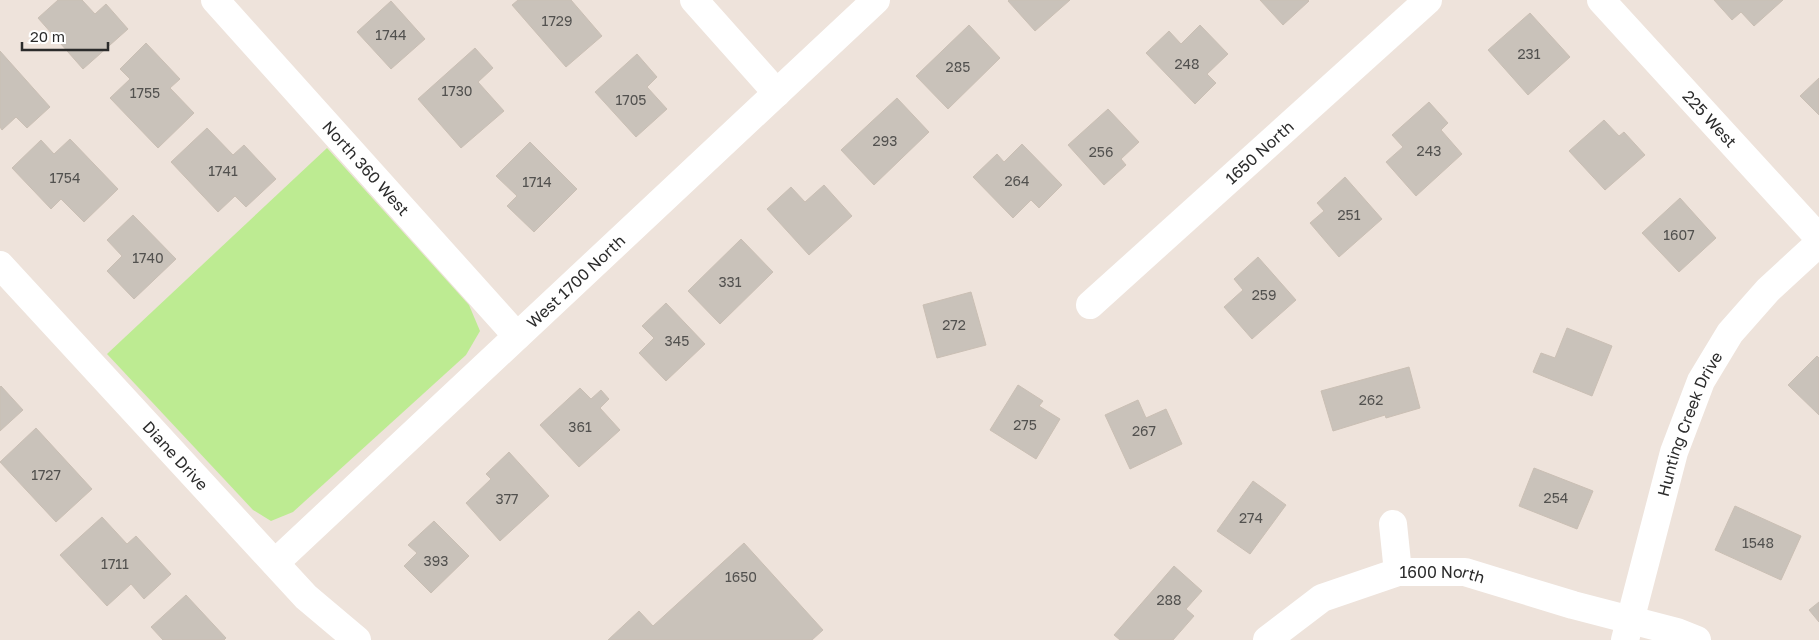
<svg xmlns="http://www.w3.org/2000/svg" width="1819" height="640" viewBox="0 0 1819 640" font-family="'Golos Text',sans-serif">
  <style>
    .green { fill: #bdeb92 }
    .building { fill: #c9c2ba; stroke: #cabfb4 }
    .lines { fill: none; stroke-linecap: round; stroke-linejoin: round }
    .minor { stroke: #fff; stroke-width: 28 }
    .labels { text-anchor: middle; stroke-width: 5; stroke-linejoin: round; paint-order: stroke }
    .number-label { font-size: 14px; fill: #52514f }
    .street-label { font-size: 16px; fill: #2b2b2b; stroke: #fff }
  </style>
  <rect width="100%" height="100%" fill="#eee3db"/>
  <!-- green -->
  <path class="green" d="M327,148L469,305L480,331L466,355L293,512L271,521L253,510L107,354Z"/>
  <!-- building -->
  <path class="building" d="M58,0H82L95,14L106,4L128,29L83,69L38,18Z
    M518,0H571L602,36L566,67L512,5Z
    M1009,0H1070L1035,31L1008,1Z
    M1260,0H1308L1309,1L1283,25Z
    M1714,0H1783L1754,26L1741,12L1732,20Z
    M391,1L425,39L391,69L357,32Z
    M1530,13L1570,57L1528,95L1488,50Z
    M969,25L1000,58L948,109L916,76Z
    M1200,25L1228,54L1207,74L1216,83L1195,104L1146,53L1169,31L1181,44Z
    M146,43L180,79L170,88L194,113L158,148L110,98L130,79L120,69Z
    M475,48L493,68L478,82L504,111L461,148L418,99Z
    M0,51L50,107L27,128L16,117L2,130L0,127Z
    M637,54L657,77L647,87L667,109L636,137L595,92Z
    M1819,78V115L1800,96Z
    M897,98L929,132L874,185L841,150Z
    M1429,102L1448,123L1441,130L1462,154L1416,196L1386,162L1403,147L1392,135Z
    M1108,109L1139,142L1121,159L1126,165L1104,185L1068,145Z
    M1604,120L1619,136L1624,132L1645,155L1605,190L1569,151Z
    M207,128L233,155L244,145L276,179L246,207L235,196L218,212L171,162Z
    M70,139L118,189L84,222L61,199L51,209L12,168L41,140L54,154Z
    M530,142L577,189L534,232L507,206L517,196L496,176Z
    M1022,144L1062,185L1039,208L1031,200L1013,218L973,177L997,154L1004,162Z
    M1345,177L1382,219L1339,257L1310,223L1324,211L1317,203Z
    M824,185L852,216L809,255L767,209L791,187L805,202Z
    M1680,198L1716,238L1679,272L1642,233Z
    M133,215L176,259L134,299L107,271L122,256L107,240Z
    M741,239L773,272L720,324L688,291Z
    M1258,257L1296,300L1252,339L1224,307L1243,290L1234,279Z
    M971,292L986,345L937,358L923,305Z
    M666,303L705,344L666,381L639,353L654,338L642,326Z
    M1567,328L1612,346L1592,396L1533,372L1541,353L1555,358Z
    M1817,356L1819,358V415L1788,385Z
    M1409,367L1420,408L1386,418L1385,415L1333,431L1321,391Z
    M1018,385L1043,401L1039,406L1060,419L1036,459L990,430Z
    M1,386L23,410L0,431V387Z
    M580,388L591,399L601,390L609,399L600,408L620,430L579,467L540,425Z
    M1138,400L1146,418L1166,409L1182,444L1130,469L1105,415Z
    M36,428L92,489L56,522L0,462Z
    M509,452L549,496L500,541L466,503L491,479L486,474Z
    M1534,468L1593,491L1577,529L1519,506Z
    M1253,481L1286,505L1250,554L1217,531Z
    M1735,506L1801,536L1781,580L1715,550Z
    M102,517L127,544L136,536L171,574L144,599L131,584L107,606L60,555Z
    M434,521L469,556L431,593L404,566L417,553L408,545Z
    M744,543L823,630L812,640H608L639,611L653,626Z
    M1174,566L1202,591L1186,609L1194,616L1173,640H1120L1114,635Z
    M186,595L226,638L224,640H163L151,627Z
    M1819,602V622L1809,610Z"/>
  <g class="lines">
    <!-- minor -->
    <g class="minor">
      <path id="s1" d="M215,0L517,336"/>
      <path d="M694,0L777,93"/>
      <path id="s2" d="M1601,0L1819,238"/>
      <path id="s3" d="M0,265L306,597L357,640"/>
      <path id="s4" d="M1090,305L1428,0"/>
      <path d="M1393,524L1398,572"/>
      <path id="s5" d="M275,563L876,0"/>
      <path id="s6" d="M1267,640L1322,598L1398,572H1465L1573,605L1677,632L1697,640"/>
      <path id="s7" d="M1625,640L1674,452L1701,381L1730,333L1768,290L1819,243"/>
    </g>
  </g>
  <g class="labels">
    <!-- number labels -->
    <g class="number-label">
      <text x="557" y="26">1729</text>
      <text x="391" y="40">1744</text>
      <text x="1529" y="59">231</text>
      <text x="1187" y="69">248</text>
      <text x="958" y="72">285</text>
      <text x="457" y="96">1730</text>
      <text x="145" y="98">1755</text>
      <text x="631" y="105">1705</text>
      <text x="885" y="146">293</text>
      <text x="1429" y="156">243</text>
      <text x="1101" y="157">256</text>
      <text x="223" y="176">1741</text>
      <text x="65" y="183">1754</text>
      <text x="1017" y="186">264</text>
      <text x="537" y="187">1714</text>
      <text x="1349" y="220">251</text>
      <text x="1679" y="240">1607</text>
      <text x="148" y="263">1740</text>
      <text x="730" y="287">331</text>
      <text x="1264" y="300">259</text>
      <text x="954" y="330">272</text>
      <text x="677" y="346">345</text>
      <text x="1371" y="405">262</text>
      <text x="1025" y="430">275</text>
      <text x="580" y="432">361</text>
      <text x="1144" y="436">267</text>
      <text x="46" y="480">1727</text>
      <text x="1556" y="503">254</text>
      <text x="507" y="504">377</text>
      <text x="1251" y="523">274</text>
      <text x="1758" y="548">1548</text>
      <text x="436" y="566">393</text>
      <text x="115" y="569">1711</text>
      <text x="741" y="582">1650</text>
      <text x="1169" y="605">288</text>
    </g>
    <!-- street labels -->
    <g class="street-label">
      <text dy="6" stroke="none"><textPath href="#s2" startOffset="161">225 West</textPath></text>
      <text dy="6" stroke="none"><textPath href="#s4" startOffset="228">1650 North</textPath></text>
      <text dy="6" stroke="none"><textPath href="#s1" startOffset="226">North 360 West</textPath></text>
      <text dy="6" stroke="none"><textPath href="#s5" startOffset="412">West 1700 North</textPath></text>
      <text dy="6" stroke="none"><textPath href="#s7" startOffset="226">Hunting Creek Drive</textPath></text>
      <text dy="6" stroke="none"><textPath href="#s3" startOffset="259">Diane Drive</textPath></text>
      <text dy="6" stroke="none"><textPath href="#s6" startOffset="194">1600 North</textPath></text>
    </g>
  </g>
  <!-- scale -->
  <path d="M22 42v8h86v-8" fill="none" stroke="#2b2b2b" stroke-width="2.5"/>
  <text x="30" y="42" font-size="15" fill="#2b2b2b" stroke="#ffffff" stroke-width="4" paint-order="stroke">20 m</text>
</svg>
